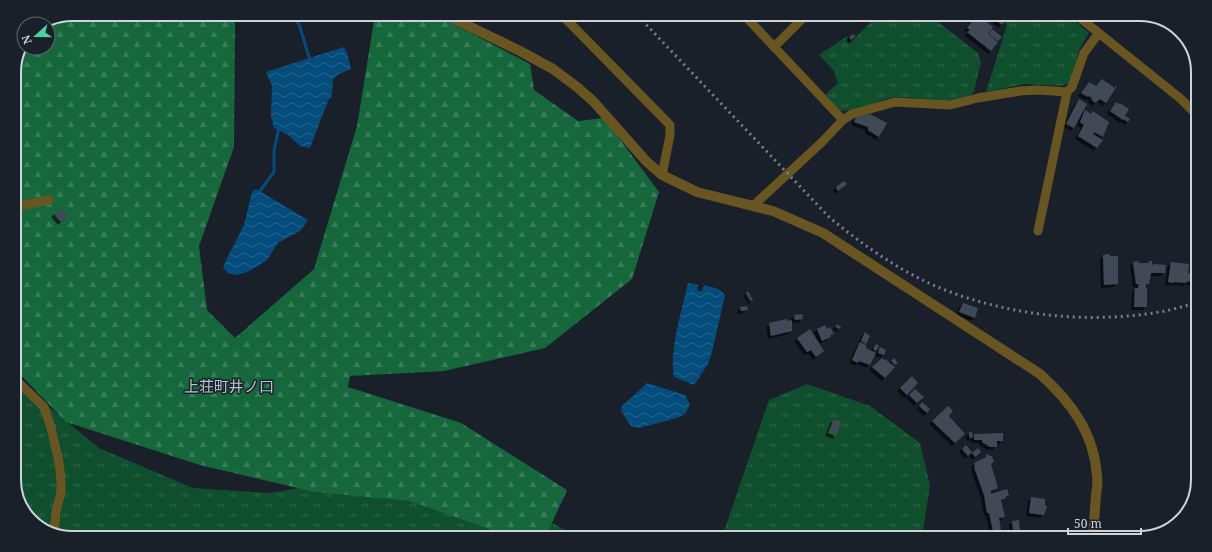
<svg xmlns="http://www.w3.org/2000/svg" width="1212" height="552" viewBox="0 0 1212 552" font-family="'Noto Serif','Noto Sans JP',serif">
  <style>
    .grass { fill: url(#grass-tufts) }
    .forest { fill: url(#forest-firs) }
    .water { fill: url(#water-waves) }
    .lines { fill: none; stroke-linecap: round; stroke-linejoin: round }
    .stream { stroke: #034c7c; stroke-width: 3 }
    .building { fill: #414954; filter: url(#shadow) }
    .minor { stroke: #685522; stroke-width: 9 }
    .tertiary { stroke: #685522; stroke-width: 10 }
    .rail { stroke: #7a8088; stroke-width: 3; stroke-dasharray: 2 4; stroke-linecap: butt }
    .labels { text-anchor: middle; stroke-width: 3; stroke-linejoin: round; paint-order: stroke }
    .quarter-label { font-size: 15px; fill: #b8c2d0; stroke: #19202a }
    .rim { fill: none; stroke: #ced3da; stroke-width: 2 }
  </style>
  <defs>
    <pattern id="grass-tufts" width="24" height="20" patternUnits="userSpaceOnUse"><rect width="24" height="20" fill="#0f4f2d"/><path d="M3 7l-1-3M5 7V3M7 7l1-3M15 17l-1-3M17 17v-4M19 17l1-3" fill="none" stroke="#31674b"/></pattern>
    <pattern id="forest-firs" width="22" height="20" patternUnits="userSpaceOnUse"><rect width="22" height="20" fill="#17673c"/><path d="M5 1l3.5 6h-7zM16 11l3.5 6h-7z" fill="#387c58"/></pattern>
    <pattern id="water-waves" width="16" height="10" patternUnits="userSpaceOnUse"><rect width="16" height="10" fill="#034c7c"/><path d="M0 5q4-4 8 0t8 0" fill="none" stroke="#27658e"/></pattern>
    <filter id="shadow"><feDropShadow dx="-3" dy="3" stdDeviation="0" flood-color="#0009"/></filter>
  </defs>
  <rect width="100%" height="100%" fill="#19202a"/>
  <!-- grass -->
  <path class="grass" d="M876,17L933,18L978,53L981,62L974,92C960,108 915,96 896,97C880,98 854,114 839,110L824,96L838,83L834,71L819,55L847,36L849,44Z
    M1010,18H1071L1089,33L1080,48L1070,83L1060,86L1024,84L986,92L1007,25L1005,23Z
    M14,372L48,406L99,448L193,488L269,493L347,480L518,504L574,535L578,536L50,533L24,512L14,484Z
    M807,384L870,406L920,443L930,485L922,537L718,536L723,534L769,400Z"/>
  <!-- forest -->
  <path class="forest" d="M72,14L232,15L235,23L234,147L199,246L207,310L235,338L314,269L357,126L375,15L438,16L530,64L534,90L578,121L604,118L659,192L632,279L545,348L444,371L350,376L348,387L461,423L567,490L546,536L506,535L410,501L315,492L200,465L66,422L14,368V68L24,47V48H48V24Z"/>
  <!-- water -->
  <path class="water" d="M344,47L347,53L351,69L339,74L333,79L332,96L328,101L310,148L300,146L288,135L274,128L271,116L272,86L266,72Z
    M256,189L308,220L300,231L278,243L267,260L258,266L247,272L236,275L228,273L223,268L226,260L244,225L252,192Z
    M688,283L698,285L697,290L701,292L704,285C711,287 721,288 725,295L712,352L708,364L694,385L674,377C669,351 682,310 688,283Z
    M647,383L685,395L690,405L685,414L677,418L639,428L631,426L621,411L622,406Z"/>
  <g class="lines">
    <!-- stream -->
    <path class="stream" d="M294,18L299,24L310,60
      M260,191L274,172V151L279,127"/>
  </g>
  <!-- building -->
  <path class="building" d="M855,17H865L862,21L859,18L857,19Z
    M975,18H982L993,27L986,37L988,34L998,42L991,51L967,32L970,30L967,28Z
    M993,18H1008L1002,25Z
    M992,29L1002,37L998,41L989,34Z
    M853,34L856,36L851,40L849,37Z
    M1102,79L1115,88L1116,85L1117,86L1106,103L1100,99L1095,103L1091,99L1092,98L1089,96L1088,97L1081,93L1089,82L1096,86Z
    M1079,99L1087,104L1074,128L1066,124Z
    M1116,102L1119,104L1120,103L1129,109L1125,116L1130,119L1128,122L1124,119L1123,120L1110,111Z
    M1085,110L1091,114L1093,111L1109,122L1103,137L1094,132L1093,134L1103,140L1097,148L1078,136L1084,125L1080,122Z
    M870,114L887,123L879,137L868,130V127L854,122L856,117Z
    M844,181L847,184L838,191L836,187Z
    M60,209L68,216L61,222L54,214Z
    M1110,254V256H1118V284L1104,285L1103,255Z
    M1138,261L1139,263H1149V261H1152L1153,269V264L1166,265L1165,273H1151L1149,284H1146V288H1147V307H1134L1135,288H1138L1139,284H1136L1133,262Z
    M1171,262L1189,264L1188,273L1196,275V283L1187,281V283L1174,282V283L1168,282Z
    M748,291L753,300L751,301L746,293Z
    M963,303L978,308L975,318L959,312Z
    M747,306L748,310L741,311L740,307Z
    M802,314L803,319L795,320L794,315Z
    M787,319L788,321L792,320V331L771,336L769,323Z
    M837,324L841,327L840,329L836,327Z
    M825,325L827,329L830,327L834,334L830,335L831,337L822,341L817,329Z
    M810,329L824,351L816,357L811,350L807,352L797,338Z
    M865,332L870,336L866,344L861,341Z
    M860,342L866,345V348L876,353L870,365L859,361L858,363L852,360Z
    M876,344L879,346L876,351L873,349Z
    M880,347L886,350L884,355L878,353Z
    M882,358L884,360L885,359L895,367L885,378L872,367Z
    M894,358L898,363L895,365L891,361Z
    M912,376L918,383L907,395L900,388Z
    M915,389L924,397L917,403L909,395Z
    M922,402L930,409L927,413L919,406Z
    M948,406L953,411L949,416L965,434L955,443L932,421Z
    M834,419L841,422L836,436L828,433Z
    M969,432H972L973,438L969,437Z
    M1003,433V441H997V447H990L982,442V440H977V434Z
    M974,434H977V440H974Z
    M966,445L972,452L968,456L962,449Z
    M978,448L981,452L975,457L972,453Z
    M989,454V456H992L994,462L991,464L998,488L991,491V494L1007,489L1009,496H1006V498L1001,500L1005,517L999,518L1001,530L997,531V530L993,531L989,513H987L984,495L974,467L975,466L974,463L986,457V455Z
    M1031,497L1045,499V505L1047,506L1044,515L1029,513Z
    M1019,520L1020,532L1019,537H1014L1012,521Z"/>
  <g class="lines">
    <!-- minor -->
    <path class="minor" d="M563,16L670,125V135L662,175
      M746,17L843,120
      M1080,18L1181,99L1197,115
      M774,47L804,17
      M754,205L821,143L843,120L852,114L895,102L950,105L978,98L1020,91L1038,90L1067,92L1072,87L1084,53L1098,34
      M14,207L49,200
      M1038,231L1067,92
      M14,378L44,407L51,428L59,462L61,480V492L56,512L54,534"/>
    <!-- tertiary -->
    <path class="tertiary" d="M448,16L520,51L553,69L577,87L593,101L646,161L662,175L697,192L773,211L823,233L1040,374C1072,403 1094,433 1097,476C1098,482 1097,489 1096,495C1095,509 1094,523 1093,538"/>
    <!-- rail -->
    <path class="rail" d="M638,16L829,217C864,246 902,273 945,290C1012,316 1088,324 1160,312C1172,310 1184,306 1196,303"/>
  </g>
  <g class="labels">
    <!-- quarter labels -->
    <g class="quarter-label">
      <text x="229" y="392">上荘町井ノ口</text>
    </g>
  </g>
  <!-- crop -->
  <path d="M0 0H1212V552H0ZM72 21H1140A51 51 0 0 1 1191 72V480A51 51 0 0 1 1140 531H72A51 51 0 0 1 21 480V72A51 51 0 0 1 72 21Z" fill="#19202a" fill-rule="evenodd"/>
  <path class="rim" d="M72 21H1140A51 51 0 0 1 1191 72V480A51 51 0 0 1 1140 531H72A51 51 0 0 1 21 480V72A51 51 0 0 1 72 21Z"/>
  <!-- north arrow -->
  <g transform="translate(36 36) rotate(249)"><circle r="19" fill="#19202a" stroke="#616870"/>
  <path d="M0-3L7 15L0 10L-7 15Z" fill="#4ad49c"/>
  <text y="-6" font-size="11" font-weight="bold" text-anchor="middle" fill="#ced3da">N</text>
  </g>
  <!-- scale -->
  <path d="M1068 528v6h73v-6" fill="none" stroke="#ced3da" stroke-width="2"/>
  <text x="1074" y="528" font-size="12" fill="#ced3da" stroke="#19202a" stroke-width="3" paint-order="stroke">50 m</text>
</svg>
